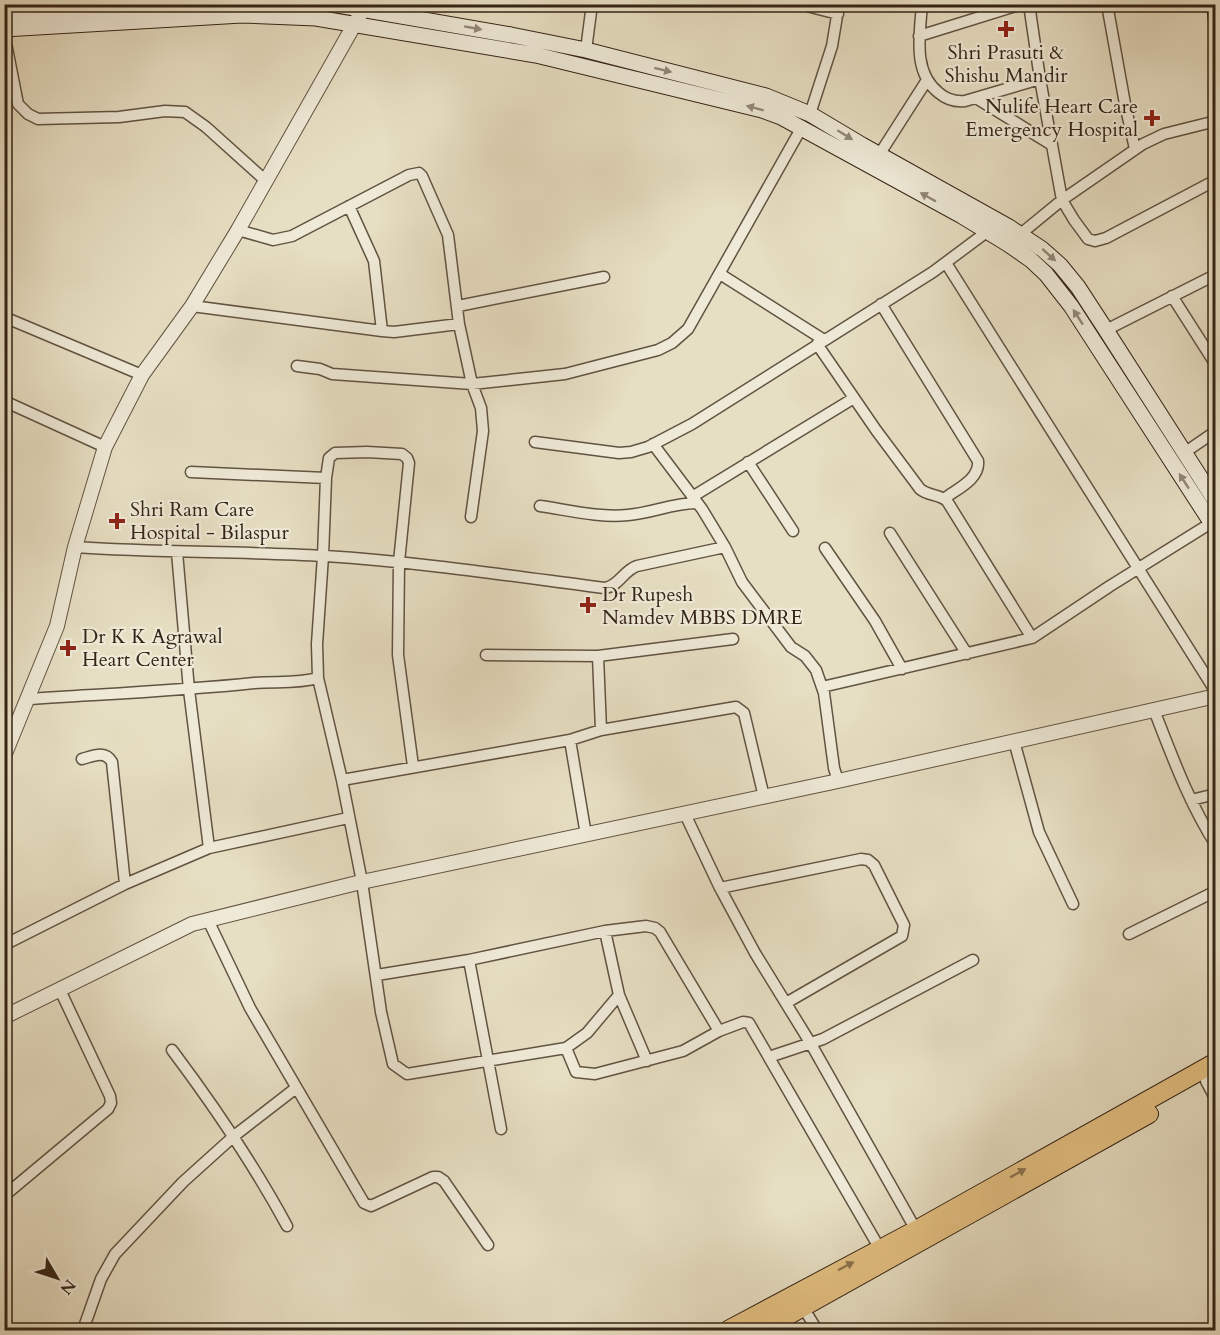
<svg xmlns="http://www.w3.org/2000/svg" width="1220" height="1335" viewBox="0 0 1220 1335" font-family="Cardo,serif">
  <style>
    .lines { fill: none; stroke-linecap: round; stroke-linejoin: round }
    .minor-casing { stroke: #615342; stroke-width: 13 }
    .tertiary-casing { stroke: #615342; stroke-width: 16 }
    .secondary-casing { stroke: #342417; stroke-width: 17 }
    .trunk-casing { stroke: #342417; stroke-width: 20 }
    .minor { stroke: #efead8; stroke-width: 10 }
    .tertiary { stroke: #efead8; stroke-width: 14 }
    .secondary { stroke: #efead8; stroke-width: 15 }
    .trunk { stroke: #e4c082; stroke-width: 18 }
    .oneway { fill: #928778 }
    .oneway2 { fill: #8c724c }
    .poi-dot { fill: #8f2418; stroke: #efead8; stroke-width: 2 }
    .labels { text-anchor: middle; stroke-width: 4.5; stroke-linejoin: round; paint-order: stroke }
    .poi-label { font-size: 20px; fill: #342417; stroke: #efead8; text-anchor: start }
  </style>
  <rect width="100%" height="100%" fill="#e7dfc3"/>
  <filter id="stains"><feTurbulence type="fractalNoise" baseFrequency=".00333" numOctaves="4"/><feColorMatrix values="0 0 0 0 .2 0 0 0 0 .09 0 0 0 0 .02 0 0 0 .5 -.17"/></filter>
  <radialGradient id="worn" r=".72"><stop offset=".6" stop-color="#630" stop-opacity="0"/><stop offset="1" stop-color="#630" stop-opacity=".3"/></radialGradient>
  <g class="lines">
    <!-- minor casing -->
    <g class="minor-casing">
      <path id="minor" d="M799,4L838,14
        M922,4C920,34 912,72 939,93C946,99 955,102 965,101L1040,79
        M1029,4L1040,79L1062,200L1074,220L1088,239L1095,241L1106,238L1216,180
        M1107,4L1125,104L1135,149
        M1212,4L1216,32
        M4,33L18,104L28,114L38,119L119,117L165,111L185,112L206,127L266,181
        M919,36L1022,4
        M586,50L592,4
        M976,98L1052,145
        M810,114L832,46L839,4
        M879,155L927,80
        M349,206L374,261L382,331
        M238,230L273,240L292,236L409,175L419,173L422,176L448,235L459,324L472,384L481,408L483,431L471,517
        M1017,237L1062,200L1143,144L1164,134L1216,121
        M946,263L1216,692
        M720,274L824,340
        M1172,296L1216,365
        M881,304L978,461C980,479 957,489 945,498
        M192,306L382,331L394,332L459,324
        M458,306L604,277
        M4,317L142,375
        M1106,330L1211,277
        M817,344L876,430L920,489C928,496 939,494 947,501L1032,638
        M297,366L320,369L332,374L472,384L565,374L658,350L672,343L688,329L802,127
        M4,401L105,447
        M535,442L619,453L631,452L648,447L692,424L933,272L992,228
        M653,444L702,509L725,547L742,582L791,647L805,656L816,670L824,693L834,768L838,781
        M1184,453L1216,431
        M748,462L793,531
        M191,472L326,478
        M692,497L854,398
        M540,506C568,510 599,518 628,515C652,513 673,503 697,503
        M890,533L967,654
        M75,547C158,553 242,551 325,556C419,562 512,576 605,588C619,586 624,570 637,566L725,547
        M825,548L875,621L902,669
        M177,552L189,690L209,848
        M486,655L598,656L733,639
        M598,656L601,730
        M822,687L1032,638L1110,586L1211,523
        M28,699C103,694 179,691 254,683C276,681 297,684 318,678
        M1154,710C1172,756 1189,803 1216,845
        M570,740L586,835
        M1014,741L1039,832L1073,904
        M82,759C93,756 105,750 112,762L125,884
        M413,766L398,655L399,562L409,463L407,458L402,454L367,452L335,453L329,458L326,478L323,556L317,644L318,678L342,780L362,882L381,1012L393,1064L407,1074L566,1048L587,1033L619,995
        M342,780L570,740L601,730L736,707L744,713L764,797
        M1191,800L1216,794
        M685,814L720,888L755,953L811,1044L916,1230
        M720,888L861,859L868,860L874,865L904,925L902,936L786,1003
        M208,920L250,1008L364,1203L371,1206L433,1177H438L444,1181L488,1245
        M605,931L619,995L647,1061
        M1129,934L1216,891
        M4,945L125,884L209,848L348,818
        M469,960L501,1129
        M377,975L469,960L605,931L646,926L655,928L660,932L719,1031
        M566,1048L576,1072L595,1074L683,1051L719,1031L743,1022L749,1023L880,1249
        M172,1050C214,1106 253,1163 287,1226
        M769,1057L823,1039L973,960
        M1206,1081L1216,1100
        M4,1196L108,1109L111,1103L110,1096L60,990
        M801,1304L817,1330
        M83,1330L101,1279L115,1254L183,1182L234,1136L296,1088"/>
    </g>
    <!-- tertiary casing -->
    <g class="tertiary-casing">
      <path id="tertiary" d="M4,756L57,626L75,547L105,447L142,375L192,306L238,230L366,4
        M4,1017L192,924L357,883L838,781L1216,696
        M4,1329L9,1330"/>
    </g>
    <!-- secondary casing -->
    <g class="secondary-casing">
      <path id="secondary" d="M332,4L511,35L586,50L766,96L810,114L862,145L1009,227L1042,249L1060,265L1078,287L1106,330L1216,502
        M4,15L203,4
        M4,29L242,15L316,18L536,55L762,110L781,117L962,216L1008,244L1031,260L1046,274L1071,306L1216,530"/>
    </g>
    <!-- trunk casing -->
    <g class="trunk-casing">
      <path id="trunk" d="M728,1330L916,1230L1216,1062
        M762,1330L1149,1114"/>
    </g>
    <!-- minor -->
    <use href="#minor" class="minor"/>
    <!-- tertiary -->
    <use href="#tertiary" class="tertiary"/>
    <!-- secondary -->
    <use href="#secondary" class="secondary"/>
    <!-- trunk -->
    <use href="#trunk" class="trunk"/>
  </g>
  <!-- one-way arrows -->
  <defs><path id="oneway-solid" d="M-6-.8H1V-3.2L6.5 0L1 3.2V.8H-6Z" transform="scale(1.5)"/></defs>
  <g class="oneway">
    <use href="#oneway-solid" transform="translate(473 28) rotate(10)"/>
    <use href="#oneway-solid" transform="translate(663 70) rotate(14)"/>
    <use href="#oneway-solid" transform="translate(755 108) rotate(-165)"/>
    <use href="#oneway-solid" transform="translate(845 135) rotate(32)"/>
    <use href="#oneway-solid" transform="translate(928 197) rotate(-151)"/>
    <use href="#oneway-solid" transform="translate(1049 255) rotate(42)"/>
    <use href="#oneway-solid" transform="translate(1078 317) rotate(-123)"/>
    <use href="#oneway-solid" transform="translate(1184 481) rotate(-123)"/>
  </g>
  <g class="oneway2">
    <use href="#oneway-solid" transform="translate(1018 1173) rotate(-29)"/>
    <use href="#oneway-solid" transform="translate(846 1266) rotate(-28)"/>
  </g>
  <!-- markers -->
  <g class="poi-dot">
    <path d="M1003 20h6v6h6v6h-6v6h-6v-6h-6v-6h6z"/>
    <path d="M1149 109h6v6h6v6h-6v6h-6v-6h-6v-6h6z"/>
    <path d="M114 512h6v6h6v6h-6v6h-6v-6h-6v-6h6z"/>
    <path d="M585 596h6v6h6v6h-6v6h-6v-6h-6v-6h6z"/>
    <path d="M65 639h6v6h6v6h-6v6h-6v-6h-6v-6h6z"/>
  </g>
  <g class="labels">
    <!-- poi labels -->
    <g class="poi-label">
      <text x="1006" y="59" text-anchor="middle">Shri Prasuti &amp;<tspan x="1006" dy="23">Shishu Mandir</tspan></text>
      <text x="1138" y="113" text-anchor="end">Nulife Heart Care<tspan x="1138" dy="23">Emergency Hospital</tspan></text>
      <text x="130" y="516">Shri Ram Care<tspan x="130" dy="23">Hospital - Bilaspur</tspan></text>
      <text x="602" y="601">Dr Rupesh<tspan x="602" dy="23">Namdev MBBS DMRE</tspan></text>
      <text x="82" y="643">Dr K K Agrawal<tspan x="82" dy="23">Heart Center</tspan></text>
    </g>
  </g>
  <!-- margin -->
  <rect width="1220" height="1335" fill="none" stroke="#e7dfc3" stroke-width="24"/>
  <rect x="6" y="6" width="1208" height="1323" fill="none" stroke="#342417" stroke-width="3"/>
  <rect x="12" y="12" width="1196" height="1311" fill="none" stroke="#342417" stroke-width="1.5"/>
  <!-- north arrow -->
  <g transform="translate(57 1278) rotate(129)" stroke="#efead8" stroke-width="4.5" paint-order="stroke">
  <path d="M0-4.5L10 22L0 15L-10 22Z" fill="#342417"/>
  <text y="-9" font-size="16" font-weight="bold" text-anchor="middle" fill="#342417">N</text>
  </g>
  <rect width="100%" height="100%" filter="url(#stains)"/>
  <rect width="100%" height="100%" fill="url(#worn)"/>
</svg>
